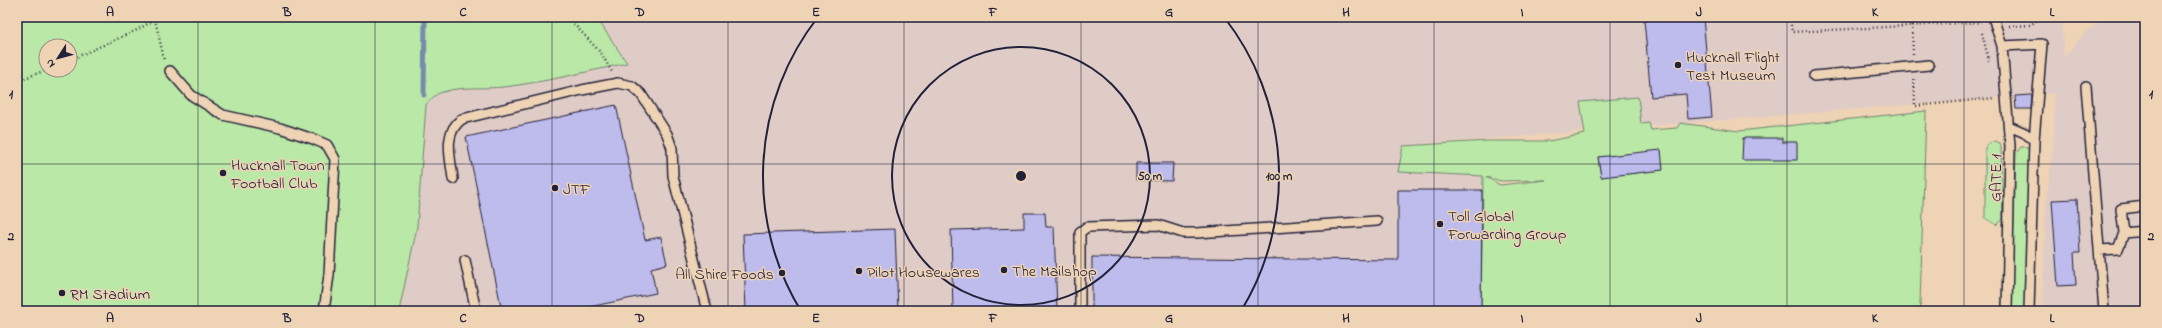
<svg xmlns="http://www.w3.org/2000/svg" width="2162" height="328" viewBox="0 0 2162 328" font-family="'Indie Flower',sans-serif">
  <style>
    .built { fill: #e0ccc6 }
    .green { fill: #bae8a6; stroke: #6e8570; fill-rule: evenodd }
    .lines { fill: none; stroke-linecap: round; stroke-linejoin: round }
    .stream { stroke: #778cac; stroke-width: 5 }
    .building { fill: #bebbed; stroke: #22223b }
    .lane-casing { stroke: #22223b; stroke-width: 12 }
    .path { stroke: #22223b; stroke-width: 2.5; stroke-dasharray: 1 3; stroke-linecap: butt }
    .lane { stroke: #eed3b5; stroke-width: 9 }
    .grid { fill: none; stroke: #22223b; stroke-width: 1; stroke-opacity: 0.55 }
    .ring { fill: none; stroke: #22223b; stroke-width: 2 }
    .poi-dot { fill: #22223b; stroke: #eed3b5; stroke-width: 1.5 }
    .labels { text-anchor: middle; stroke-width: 3; stroke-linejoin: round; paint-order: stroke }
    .poi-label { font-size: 16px; fill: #22223b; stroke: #eed3b5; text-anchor: start }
    .street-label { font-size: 16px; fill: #22223b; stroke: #eed3b5 }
    .centre { fill: #22223b; stroke: #eed3b5; stroke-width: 2 }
    .ring-label { font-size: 12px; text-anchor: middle; font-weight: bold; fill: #22223b; stroke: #eed3b5; stroke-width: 3; stroke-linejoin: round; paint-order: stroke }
    .neatline { fill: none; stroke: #22223b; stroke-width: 1.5 }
    .grid-label { font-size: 13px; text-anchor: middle; font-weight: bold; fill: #22223b }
  </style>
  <rect width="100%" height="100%" fill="#eed3b5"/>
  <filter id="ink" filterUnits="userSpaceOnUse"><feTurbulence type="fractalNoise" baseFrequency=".025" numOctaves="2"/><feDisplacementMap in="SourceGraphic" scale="8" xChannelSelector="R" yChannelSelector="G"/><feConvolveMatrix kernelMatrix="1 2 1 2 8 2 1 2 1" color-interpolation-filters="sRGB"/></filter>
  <g filter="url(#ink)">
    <!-- built -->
    <path class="built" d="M596,17H2061L2064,57L2086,32L2102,19L2115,17H2145V311H2042L2046,204L2054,138V93L1403,146L1398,172L1483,176L1481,311H399L417,227L426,104L432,97L442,92L453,89L503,87L546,81L627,63Z"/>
    <!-- green -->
    <path class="green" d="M17,17H596L627,63C586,72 545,82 504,87C485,89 460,86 443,92C435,94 431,99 426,105L417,227L399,311H17ZM46,46H70V70H46Z
      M1638,97L1641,124L1649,123L1651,130L1677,128L1680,123L1739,131L1926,111L1920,304L1922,311H1481L1483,176L1398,172L1403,146L1487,141H1549L1585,134L1580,102ZM1598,157L1662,170L1601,177ZM1486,177L1501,181L1546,180L1500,185Z
      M1995,141L2000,143L2001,147L2003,219L1997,225L1985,218V148L1988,144Z
      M2021,147H2026L2030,152L2026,311H2011L2016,153Z"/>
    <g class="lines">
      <!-- stream -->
      <path class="stream" d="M424,95L425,17"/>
    </g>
    <!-- building -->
    <path class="building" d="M1675,17H1703L1712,117L1688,119L1686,94L1651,97L1644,20Z
      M2032,95L2031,109H2016L2015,96Z
      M616,105L645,240L661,237L667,264L651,268L656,293L570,311H502L466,137Z
      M1743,138H1782V142H1797V160H1742Z
      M1661,150L1663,170L1601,177L1598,157Z
      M1136,163H1173L1172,181L1136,180Z
      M1398,190H1482L1481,311H1092V257L1398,260Z
      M2077,199L2080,253H2074L2076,285L2058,286L2052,200Z
      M1024,213H1045L1046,227H1054L1057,311H953L951,230L1024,228Z
      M895,229L898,311H746L743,234Z"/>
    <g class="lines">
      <!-- lane casing -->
      <g class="lane-casing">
        <path id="lane" d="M1993,17L2002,46L2010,146L2007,311
          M2002,46L2042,44L2034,140L2029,311
          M170,71L191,95L223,115L280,128L313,139L327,145L335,159L329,275L324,311
          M1814,76L1929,65
          M2086,86L2104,311
          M2009,126L2025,133L2034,140
          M453,179C451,159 442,133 462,119L582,90L618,83L632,86L641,94L667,134L672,148L673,176L707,311
          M2124,233L2145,231
          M2099,250L2118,249L2124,233L2121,209L2145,206
          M465,260L476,311
          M1080,311V232L1087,227L1158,225L1183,233H1196L1377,221"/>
      </g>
      <!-- path -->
      <path class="path" d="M570,17L573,23L601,53L612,72
        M1790,17L1792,32L1981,22
        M155,19L164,60
        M1912,25L1913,54
        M2009,26L2030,25L2042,17
        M1982,33L1989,61
        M70,60L137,30L159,17
        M1914,79L1915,106L1994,98
        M17,81L46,70"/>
      <!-- lane -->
      <use href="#lane" class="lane"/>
    </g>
  </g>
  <!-- grid -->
  <path class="grid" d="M198,17V311M375,17V311M552,17V311M728,17V311M904,17V311M1081,17V311M1258,17V311M1434,17V311M1610,17V311M1787,17V311M1964,17V311M17,164H2145"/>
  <!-- distance rings -->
  <g class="ring">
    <circle cx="1021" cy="176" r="129"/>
    <path d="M801 311A258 258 0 0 1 818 17M1224 17A258 258 0 0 1 1241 311"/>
  </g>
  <!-- markers -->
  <g class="poi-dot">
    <circle cx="1678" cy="65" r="4"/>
    <circle cx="223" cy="173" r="4"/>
    <circle cx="555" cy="188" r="4"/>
    <circle cx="1440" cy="224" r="4"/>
    <circle cx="1004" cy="270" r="4"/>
    <circle cx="859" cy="271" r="4"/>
    <circle cx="782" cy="273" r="4"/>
    <circle cx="62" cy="293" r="4"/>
  </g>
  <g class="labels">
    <!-- poi labels -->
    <g class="poi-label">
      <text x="1686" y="62">Hucknall Flight<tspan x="1686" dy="18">Test Museum</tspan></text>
      <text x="231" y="170">Hucknall Town<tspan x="231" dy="18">Football Club</tspan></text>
      <text x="563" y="194">JTF</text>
      <text x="1448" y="221">Toll Global<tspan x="1448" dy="18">Forwarding Group</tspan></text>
      <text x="1012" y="276">The Mailshop</text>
      <text x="867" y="277">Pilot Housewares</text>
      <text x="774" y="279" text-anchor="end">All Shire Foods</text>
      <text x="70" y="299">RM Stadium</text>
    </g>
    <!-- street labels -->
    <g class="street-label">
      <text transform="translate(1995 178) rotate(-89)" y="6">GATE 1</text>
    </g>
  </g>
  <circle cx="1021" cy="176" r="6" class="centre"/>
  <g class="ring-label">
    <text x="1150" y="180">50 m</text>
    <text x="1279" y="180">100 m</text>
  </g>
  <!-- margin -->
  <rect width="2162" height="328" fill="none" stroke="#eed3b5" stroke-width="44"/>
  <!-- north arrow -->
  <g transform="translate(58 58) rotate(234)"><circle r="19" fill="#eed3b5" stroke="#9c8c84"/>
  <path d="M0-3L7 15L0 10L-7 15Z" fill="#22223b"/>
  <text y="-6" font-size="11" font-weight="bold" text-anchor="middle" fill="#22223b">N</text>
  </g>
  <rect x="22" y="22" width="2118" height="284" class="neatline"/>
  <g class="grid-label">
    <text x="110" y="16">A</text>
    <text x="287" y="16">B</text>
    <text x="463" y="16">C</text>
    <text x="640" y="16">D</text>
    <text x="816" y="16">E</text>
    <text x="993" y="16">F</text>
    <text x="1169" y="16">G</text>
    <text x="1346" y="16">H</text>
    <text x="1522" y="16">I</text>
    <text x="1699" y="16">J</text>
    <text x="1875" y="16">K</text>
    <text x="2052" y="16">L</text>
    <text x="11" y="98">1</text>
    <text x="2151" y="98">1</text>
    <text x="11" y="240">2</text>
    <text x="2151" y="240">2</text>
    <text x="110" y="322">A</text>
    <text x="287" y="322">B</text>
    <text x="463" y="322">C</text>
    <text x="640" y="322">D</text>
    <text x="816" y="322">E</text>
    <text x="993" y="322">F</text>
    <text x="1169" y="322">G</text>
    <text x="1346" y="322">H</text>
    <text x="1522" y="322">I</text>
    <text x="1699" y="322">J</text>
    <text x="1875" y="322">K</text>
    <text x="2052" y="322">L</text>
  </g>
</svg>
